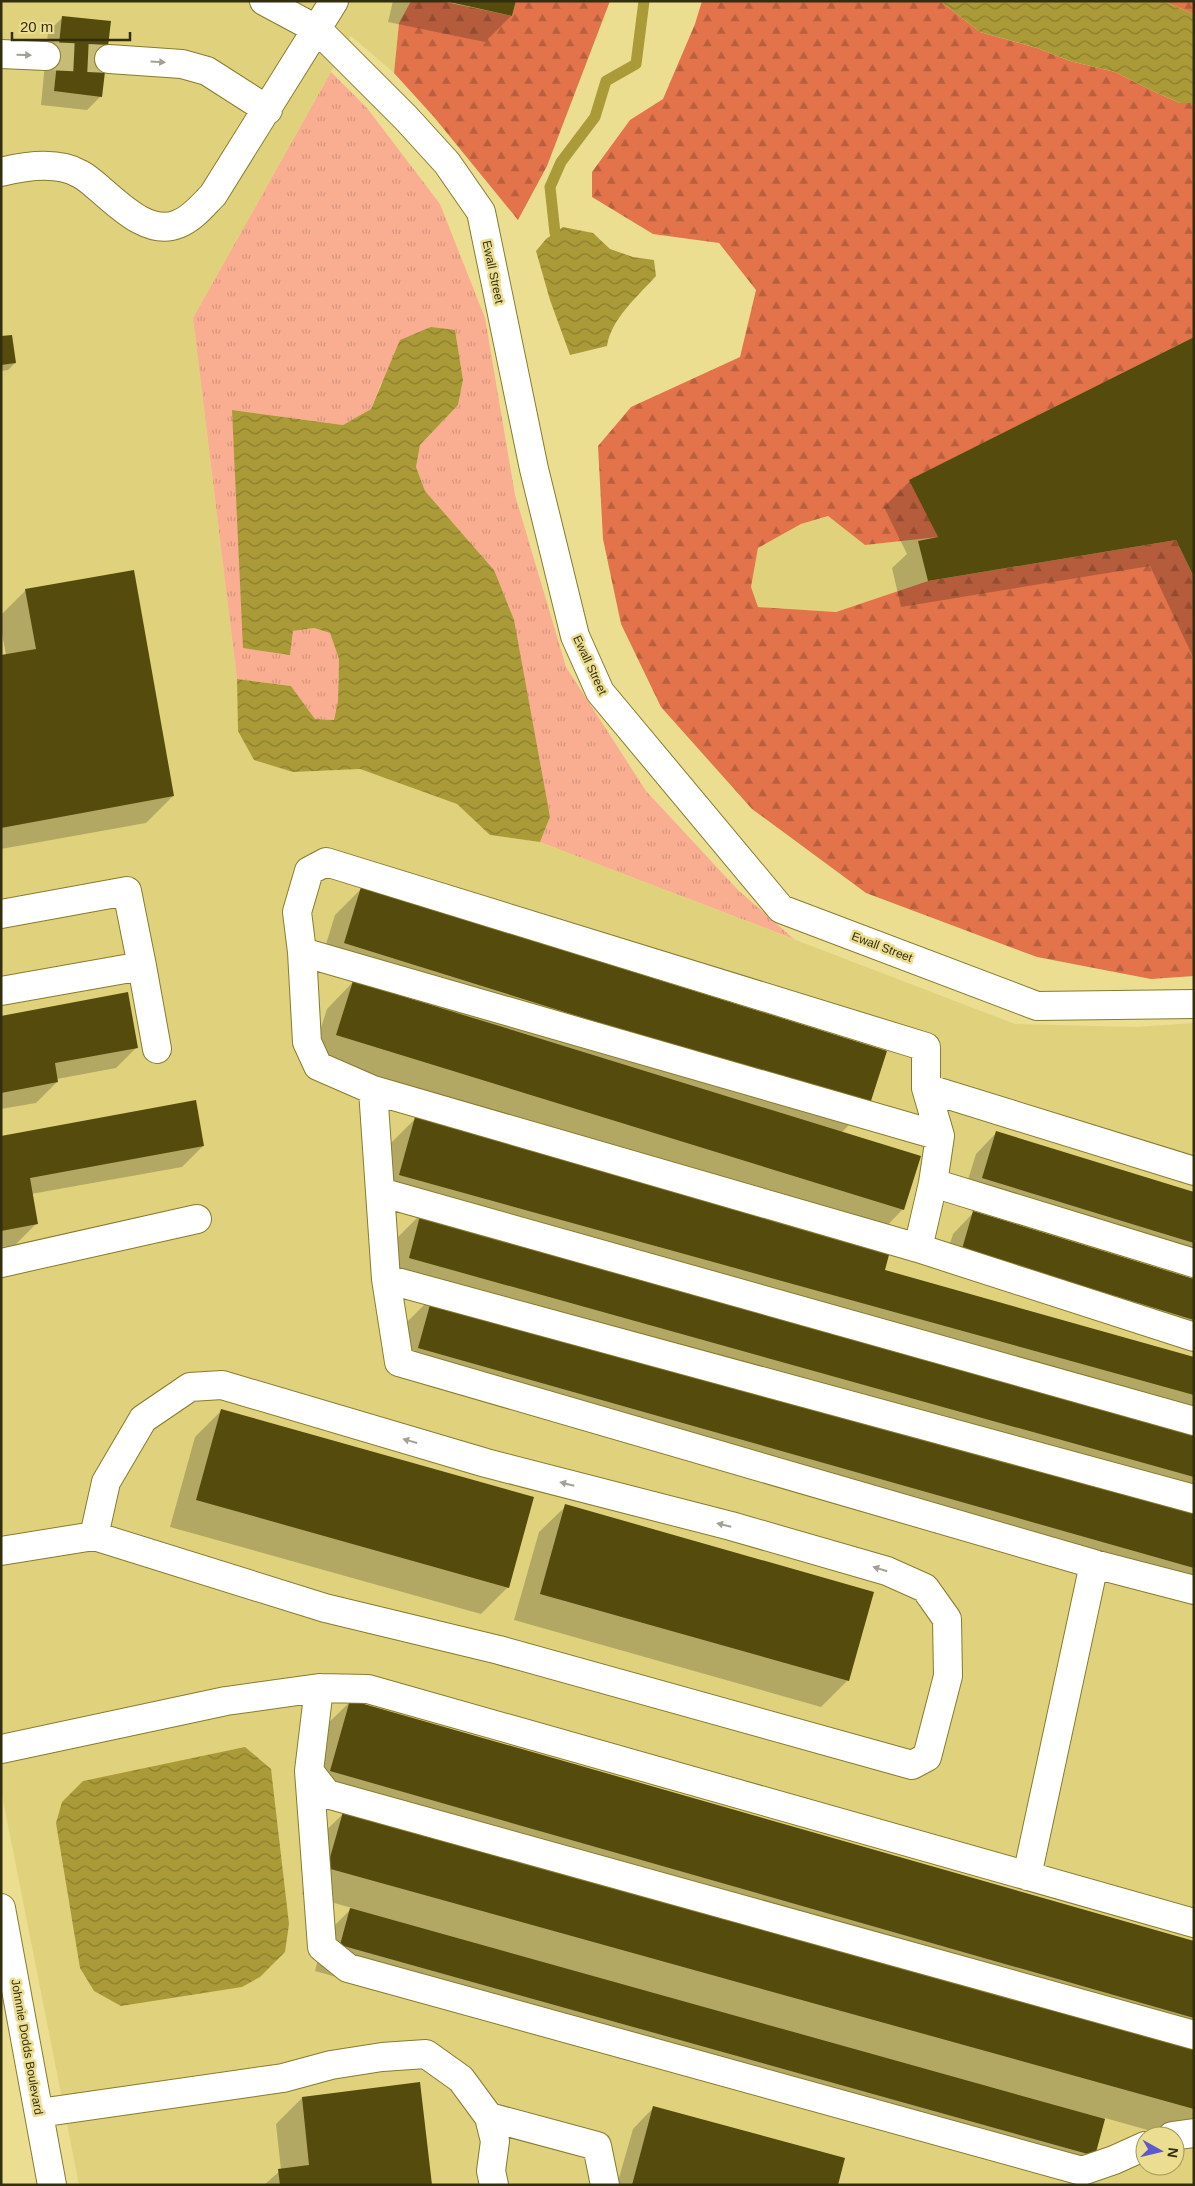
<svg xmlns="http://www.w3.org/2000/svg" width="1195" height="2186" viewBox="0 0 1195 2186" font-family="Helvetica,sans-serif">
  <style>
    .built { fill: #e0d27c; fill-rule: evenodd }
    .grass { fill: url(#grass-tufts) }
    .forest { fill: url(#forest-firs) }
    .water { fill: url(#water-waves) }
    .shadow { fill: #0003 }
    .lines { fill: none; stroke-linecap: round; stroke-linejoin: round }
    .stream { stroke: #aa9a38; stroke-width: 11 }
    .building { fill: #544b0c }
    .minor-tunnel { stroke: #c6bb77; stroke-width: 28; stroke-dasharray: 28 14; stroke-linecap: butt }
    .minor-casing { stroke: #877b2d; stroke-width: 30 }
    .minor { stroke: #fff; stroke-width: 28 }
    .oneway { fill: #a3a193 }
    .labels { text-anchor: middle; stroke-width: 5; stroke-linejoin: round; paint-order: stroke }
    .street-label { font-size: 12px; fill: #332e0e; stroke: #ebde91 }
  </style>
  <defs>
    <pattern id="grass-tufts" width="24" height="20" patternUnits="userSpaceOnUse" patternTransform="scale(1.25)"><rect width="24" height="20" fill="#f9ad91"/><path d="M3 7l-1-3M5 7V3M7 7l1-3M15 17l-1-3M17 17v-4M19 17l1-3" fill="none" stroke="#d6957c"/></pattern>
    <pattern id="forest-firs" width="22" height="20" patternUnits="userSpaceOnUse" patternTransform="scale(1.25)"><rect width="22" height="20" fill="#e2734b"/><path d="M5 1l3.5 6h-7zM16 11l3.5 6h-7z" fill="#b85f3d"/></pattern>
    <pattern id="water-waves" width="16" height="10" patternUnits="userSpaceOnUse" patternTransform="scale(1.25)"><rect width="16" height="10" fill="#aa9a38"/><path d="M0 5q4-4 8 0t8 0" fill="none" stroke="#8b7e2e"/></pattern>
  </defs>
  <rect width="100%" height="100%" fill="#ebde91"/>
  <!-- built -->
  <path class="built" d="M1,1H411L399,23L394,73L351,36L193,318L237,679L238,731L293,772L360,769L457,804L490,835L540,842L1015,1024L1136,1027L1194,1023V2185H79L1,1790ZM1145,2136H1175V2166H1145Z
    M1194,337V577L1176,540L928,581L836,612L757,607L751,587L758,548L801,524L828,516L865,545L938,537L909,480Z"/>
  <!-- grass -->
  <path class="grass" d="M331,72L367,108L440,204L485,318L515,495L566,667L646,791L738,890L794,939L540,842L550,817L494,570L425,491L416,467L420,445L458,405L463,380L455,330L381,383L371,409L343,425L232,410L290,655L293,631L314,628L330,633L339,659L338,701L334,720L315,719L291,686L237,679L193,318Z"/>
  <!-- forest -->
  <path class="forest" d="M411,1H441L512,16L516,1H610L547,166L518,220L434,117L394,73L399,23Z
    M702,1H940L980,32L1037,48L1070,61L1115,72L1155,92L1180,103H1194V337L910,480L938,537L865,545L828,516L801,524L758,548L751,587L758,607L836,612L928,581L1176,540L1194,577V976L1151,979L1037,957L866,893L752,809L661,707L621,624L603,539L598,446L631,407L740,357L756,290L719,243L653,234L592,197V172L630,120L663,99L695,24Z
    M1163,1H1194V14Z"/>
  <!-- water -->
  <path class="water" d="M940,1H1163L1194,14V103H1180L1155,92L1115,72L1070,61L1037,48L980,32Z
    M563,227L593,233L610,249L633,257L654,260L656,276C638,296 611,319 607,346L570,355L550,300L536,251L546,239Z
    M431,327L455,330L463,380L458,405L420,445L416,467L425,491L494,570L514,620L550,817L540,842L490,835L457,804L360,769L293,772L254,760L238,731L237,679L291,686L315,719L334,720L338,701L339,659L330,633L314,628L293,631L290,655L243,648L232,410L343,425L371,409L400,340Z
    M245,1747L271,1769L289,1924L285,1952L260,1977L242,1987L121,2006L94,1991L80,1968L56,1823L62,1802L83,1781Z"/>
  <!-- shadow -->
  <path class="shadow" d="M393,1H514L511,16L485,42L388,22Z
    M63,17L101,96L87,110L41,105L48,32Z
    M1,338L15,363L8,370L1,371Z
    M1194,338V659L1150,566L901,607L892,568L907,554L884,507L910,481Z
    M26,590L173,796L146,823L1,849V656L6,655L1,628V615Z
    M361,889L868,1106L842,1132L903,1209L877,1236L310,1062L327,1009L354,981L318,970L335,915Z
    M1,1017L137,1047L116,1068L57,1079V1082L36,1103L1,1109Z
    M415,1119L883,1271L1194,1358V1602L392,1374L407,1322L431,1298L383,1284L395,1240L421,1214L373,1201L389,1145Z
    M996,1133L1194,1194V1270L962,1199L976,1154Z
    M1,1137L203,1146L182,1167L31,1194L36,1224L15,1245L1,1247Z
    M973,1213L1194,1280V1346L942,1269L953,1234Z
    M221,1411L508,1587L481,1614L170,1527L195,1437Z
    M566,1506L848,1680L821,1707L514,1620L539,1532Z
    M350,1702L1194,1943V2143L1105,2118L1094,2156L1067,2182L315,1971L324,1936L352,1908L302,1894L316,1840L343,1814L710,1916L304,1797L323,1728Z
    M302,2098L431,2185H264L281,2170L276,2124Z
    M653,2108L837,2185H617L633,2129Z"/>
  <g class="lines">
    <!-- stream -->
    <path class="stream" d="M555,233L550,187L561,162L595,117L606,81L636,64L644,1"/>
  </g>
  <!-- building -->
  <path class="building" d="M445,1H516L512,16Z
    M62,16L111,21L102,97L54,91Z
    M12,335L16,363L1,365V336Z
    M1194,337V577L1176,540L928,581L918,541L938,537L909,480Z
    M134,570L174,796L1,828V655L36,649L25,589Z
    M361,887L887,1051L869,1107L344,943Z
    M353,981L921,1156L904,1210L336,1035Z
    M128,992L138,1048L55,1063L58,1082L1,1093V1016Z
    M196,1100L204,1146L30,1178L38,1224L1,1231V1136Z
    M415,1117L890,1251L885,1270L1194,1357V1395L399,1175Z
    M996,1131L1194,1192V1243L982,1178Z
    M973,1211L1194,1279V1320L962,1249Z
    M421,1212L1194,1429V1477L409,1258Z
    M433,1294L1194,1510V1568L418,1348Z
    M221,1409L534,1497L509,1588L196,1500Z
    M565,1504L874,1592L849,1681L540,1594Z
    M350,1700L1194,1941V2018L330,1771Z
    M343,1812L1194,2049V2109L327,1868Z
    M350,1908L1105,2119L1095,2156L340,1945Z
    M420,2082L432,2185H280L278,2169L309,2165L302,2097Z
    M653,2106L845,2158L838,2185H632Z"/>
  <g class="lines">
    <!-- minor-tunnel -->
    <path class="minor-tunnel" d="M46,56L109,59"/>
    <!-- minor casing -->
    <g class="minor-casing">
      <path id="minor" d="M264,1L318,30L406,118L447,163L481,212L534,469L575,636L600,692L781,909L1037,1006L1194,1004
        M1,54L46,56
        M109,59L182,64L207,71L268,110
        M1,172C25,166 58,161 80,174C88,178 95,185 101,190C121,207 150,236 178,224C192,219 203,205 213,195L334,1
        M1,914L127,891L142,966L1,991
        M302,952L297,912L309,871L326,862L926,1047V1088
        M142,966L157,1049
        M373,1090L918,1248
        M940,1136L933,1183L1194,1263
        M1194,1171L926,1088L940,1136L302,952L307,1042L318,1066L373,1090L386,1279L399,1362L1094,1564L1194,1590
        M933,1183L918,1248L1194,1337
        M380,1192L1194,1421
        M1,1263L197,1219
        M386,1279L1194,1499
        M1,1551L94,1536L325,1608L499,1650L912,1765L927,1757L948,1676L947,1619L925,1588L887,1571L731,1526L486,1463L222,1385L190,1387L143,1419L106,1482L94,1536
        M319,1688L309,1771L327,1794L1194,2035
        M1,1749L226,1701L319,1688L368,1689L1194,1923
        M309,1771L322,1947L348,1968L1082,2171L1114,2160L1145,2146
        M1027,1876L1094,1564
        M1,1908L52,2185
        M39,2113L283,2078L331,2065L382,2057L426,2054L461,2079L489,2117L495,2141L491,2171L494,2185
        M489,2117L597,2146L605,2185
        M1172,2136L1194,2133"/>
    </g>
    <!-- minor -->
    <use href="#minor" class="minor"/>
  </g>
  <!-- one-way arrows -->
  <defs><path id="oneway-solid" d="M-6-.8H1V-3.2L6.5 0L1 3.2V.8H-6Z" transform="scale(1.25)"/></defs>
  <g class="oneway">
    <use href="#oneway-solid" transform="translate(24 55) rotate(2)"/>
    <use href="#oneway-solid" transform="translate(158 62) rotate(4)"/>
    <use href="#oneway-solid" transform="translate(410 1441) rotate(-164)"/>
    <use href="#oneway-solid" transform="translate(567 1484) rotate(-166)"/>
    <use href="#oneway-solid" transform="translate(724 1525) rotate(-166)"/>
    <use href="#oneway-solid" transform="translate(880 1569) rotate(-163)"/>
  </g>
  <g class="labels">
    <!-- street labels -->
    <g class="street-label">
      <text transform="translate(493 272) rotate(78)" y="4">Ewall Street</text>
      <text transform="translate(590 665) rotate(65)" y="4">Ewall Street</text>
      <text transform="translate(882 947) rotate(21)" y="4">Ewall Street</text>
      <text transform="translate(27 2047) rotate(80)" y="4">Johnnie Dodds Boulevard</text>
    </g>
  </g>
  <!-- border -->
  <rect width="1195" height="2186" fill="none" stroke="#332e0e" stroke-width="5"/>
  <!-- north arrow -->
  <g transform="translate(1160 2151) rotate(98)"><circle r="24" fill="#ebde91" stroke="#a1985d"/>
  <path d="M0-4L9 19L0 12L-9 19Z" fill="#5d57d0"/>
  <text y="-8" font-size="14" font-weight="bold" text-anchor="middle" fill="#332e0e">N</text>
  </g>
  <!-- scale -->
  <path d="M12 32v8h118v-8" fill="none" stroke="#332e0e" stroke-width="2.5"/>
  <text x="20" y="32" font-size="15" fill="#332e0e" stroke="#ebde91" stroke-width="4" paint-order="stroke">20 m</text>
</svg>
